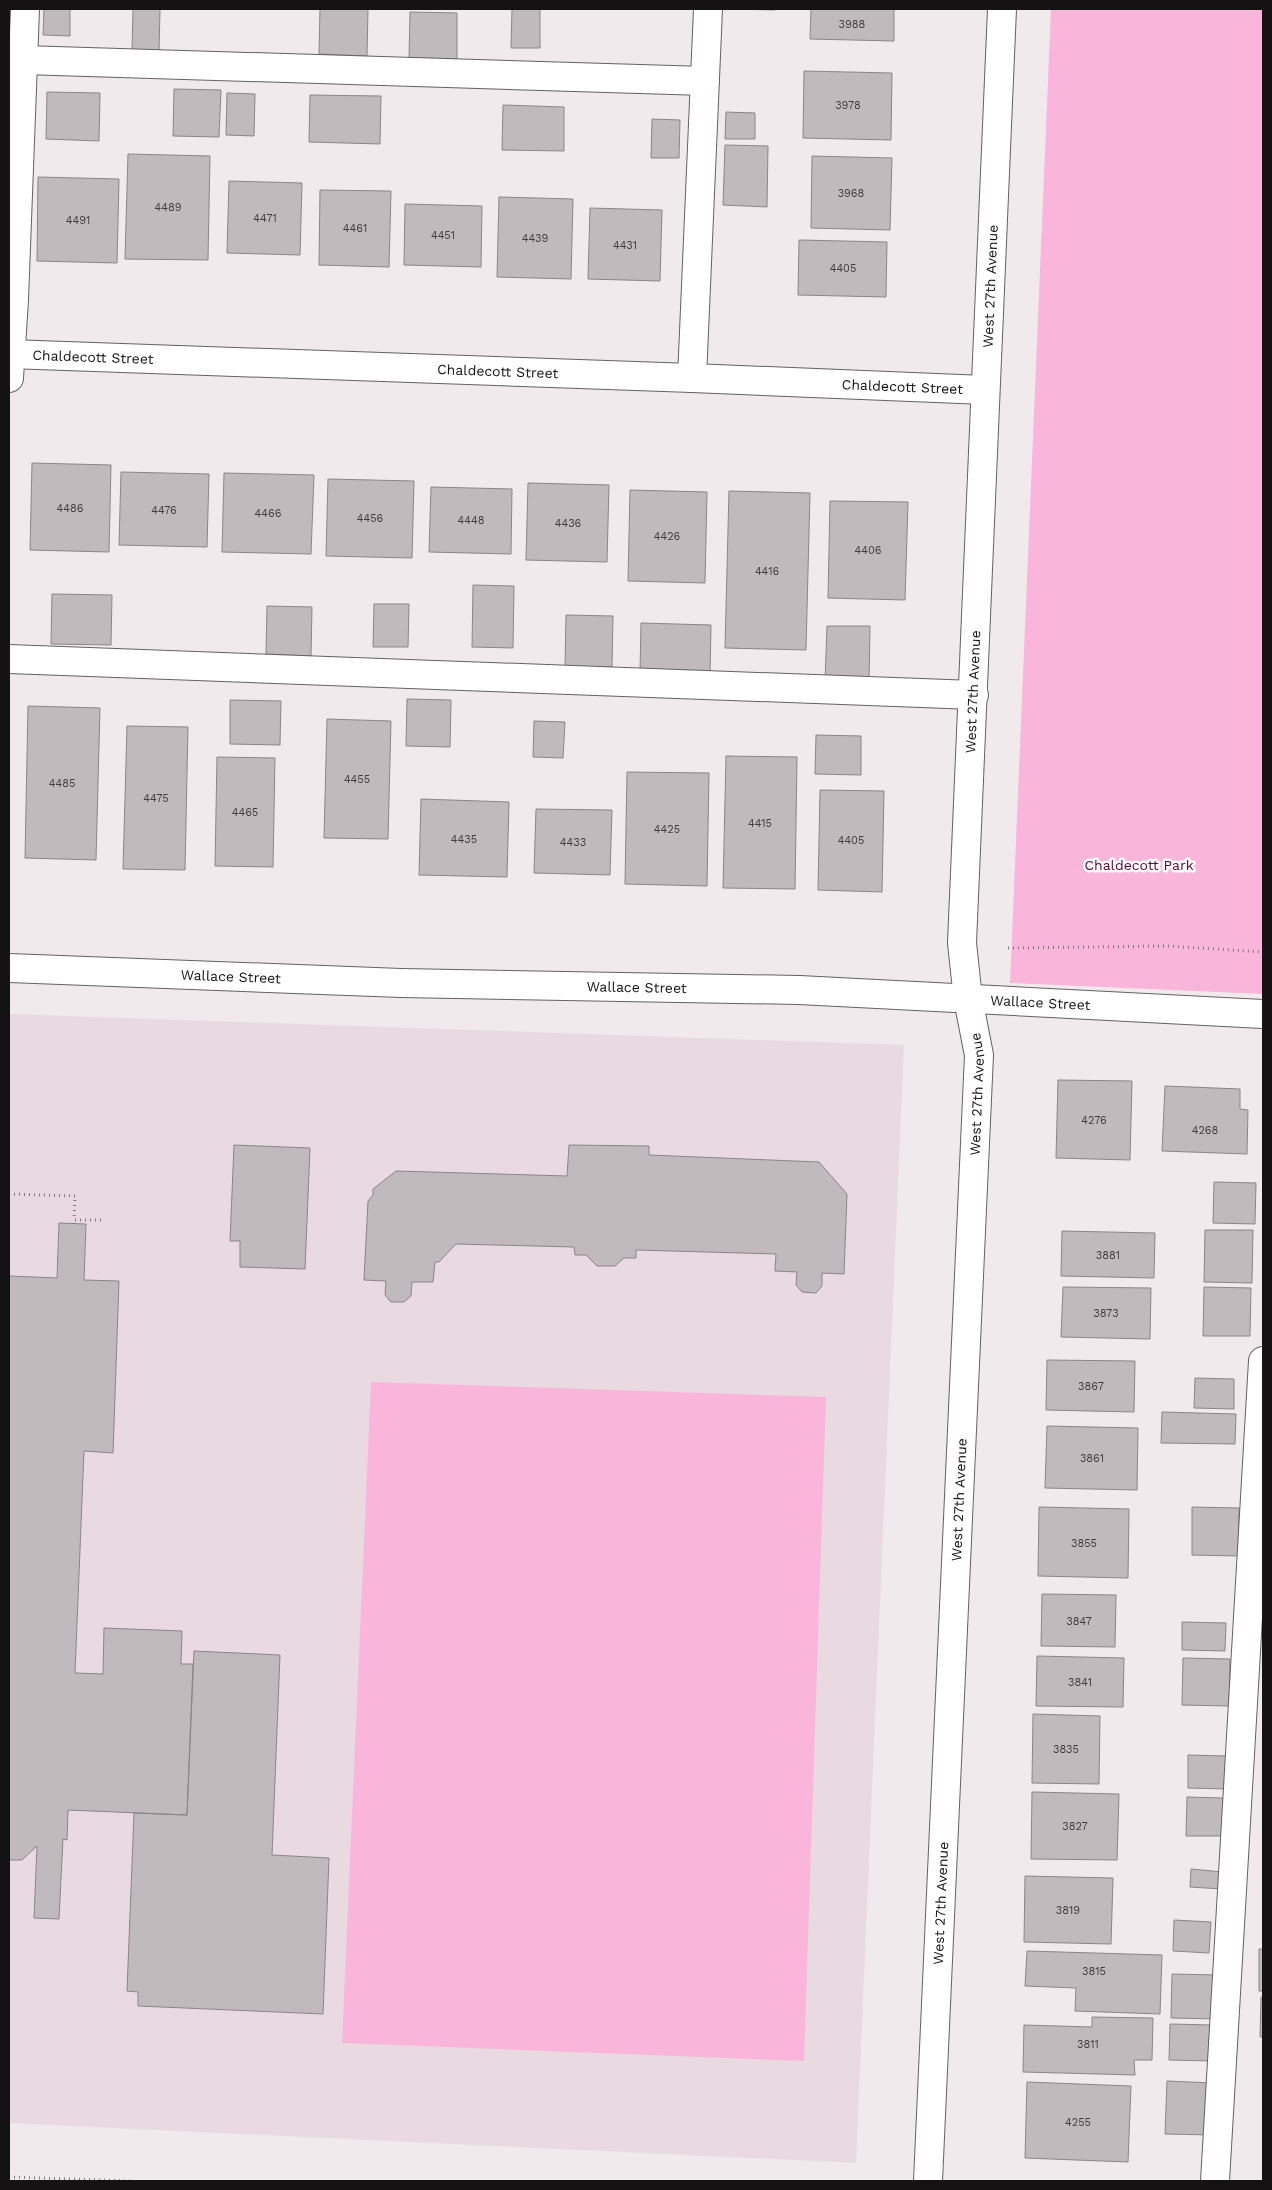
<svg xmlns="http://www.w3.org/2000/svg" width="1272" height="2190" viewBox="0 0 1272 2190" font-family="'Work Sans',sans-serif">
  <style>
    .built { fill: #e9dae1 }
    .green { fill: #fab6da }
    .building { fill: #c1babd; stroke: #8b8488 }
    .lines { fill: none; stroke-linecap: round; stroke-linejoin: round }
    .minor-casing { stroke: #666063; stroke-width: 30 }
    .path { stroke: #7f7b7d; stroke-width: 3; stroke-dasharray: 1 4; stroke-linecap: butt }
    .minor { stroke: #fff; stroke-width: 28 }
    .labels { text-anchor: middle; stroke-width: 5; stroke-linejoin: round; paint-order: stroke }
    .number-label { font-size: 11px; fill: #3f3c3e }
    .street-label { font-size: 14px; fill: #141213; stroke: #fff }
    .park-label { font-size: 14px; fill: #59053d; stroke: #fff }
  </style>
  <rect width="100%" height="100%" fill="#f1eaed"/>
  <!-- built -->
  <path class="built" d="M9,1014L904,1045L856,2163L9,2123Z"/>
  <!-- green -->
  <path class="green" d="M1051,9H1263V994L1010,983Z
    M371,1382L826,1397L804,2061L342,2043Z"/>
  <!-- building -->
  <path class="building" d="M44,9H70V36L43,35Z
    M133,9H160L159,51L132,50Z
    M320,9H368L367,56L319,54Z
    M512,9H540V48H511Z
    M732,9H775V10Z
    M811,9H894V41L810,39Z
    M410,12L457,13V59L409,58Z
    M804,71L892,73L891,140L803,138Z
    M174,89L221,90L219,137L173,136Z
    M47,92L100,93L99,141L46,139Z
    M227,93L255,94L254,136L226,135Z
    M310,95L381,96L380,144L309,142Z
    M503,105L564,107V151L502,150Z
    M726,112L755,113V139H725Z
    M652,119L680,120L679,158H651Z
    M725,145L768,146L767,207L723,205Z
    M128,154L210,156L208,260L125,259Z
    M812,156L892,158L890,230L811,228Z
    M38,177L119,179L117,263L37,261Z
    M229,181L302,183L300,255L227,253Z
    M320,190L391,191L389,267L319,265Z
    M499,197L573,199L571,279L497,277Z
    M405,204L482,206L481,267L404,265Z
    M590,208L662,210L660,281L588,279Z
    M799,240L887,242L886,297L798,295Z
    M32,463L111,465L109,552L30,550Z
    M121,472L209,474L207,547L119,545Z
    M224,473L314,475L311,554L222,552Z
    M328,479L414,481L412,558L326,556Z
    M528,483L609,485L607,562L526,560Z
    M431,487L512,489L511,554L429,552Z
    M630,490L707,492L705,583L628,581Z
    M729,491L810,493L806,650L725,648Z
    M830,501L908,502L905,600L828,598Z
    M473,585L514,586L513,648L472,647Z
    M52,594L112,595L111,645L51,644Z
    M374,604H409L408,647H373Z
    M267,606L312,607L311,656L266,654Z
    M566,615L613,616L612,667H565Z
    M641,623L711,625L710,675L640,673Z
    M827,626H870L869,683L825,681Z
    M407,699L451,700L450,747L406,746Z
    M230,700L281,701L280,745L230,744Z
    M28,706L100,708L96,860L25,858Z
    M327,719L391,721L388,839L324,838Z
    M534,721L565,722L563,758L533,757Z
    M127,726L188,727L185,870L123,869Z
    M816,735L861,736V775L815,774Z
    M726,756L797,757L795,889L723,888Z
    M217,757L275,758L273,867L215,866Z
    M627,772L709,773L707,886L625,884Z
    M820,790L884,791L882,892L818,890Z
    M421,799L509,802L507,877L419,875Z
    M536,809L612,810L610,875L534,873Z
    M1058,1080L1132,1081L1130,1160L1056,1158Z
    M1165,1086L1240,1089V1109L1248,1110L1247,1154L1162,1151Z
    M234,1145L310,1148L305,1269L240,1267V1241H230Z
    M569,1145L649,1146V1155L819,1162L847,1194L844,1274L822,1273V1286L816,1293L802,1292L796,1285L797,1272L775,1271L776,1254L636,1250V1258H624L615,1266H597L586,1255H575L574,1247L456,1244L439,1262H435L433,1282H412L411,1296L404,1302H391L385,1295L386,1281L364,1280L368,1201L373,1195V1189L396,1171L567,1176Z
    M1214,1182L1256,1183L1255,1224L1213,1223Z
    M59,1223L86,1224L84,1280L119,1281L113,1453L84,1451L75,1673L103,1674L104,1628L182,1631L181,1664H193L187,1815L68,1810L67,1840L63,1839L59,1919L34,1918L37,1846L22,1860H9V1276L57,1278Z
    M1205,1230H1253L1252,1283L1204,1282Z
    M1062,1231L1155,1233L1154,1278L1061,1276Z
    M1063,1287L1151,1288L1150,1339L1061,1337Z
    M1204,1287L1251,1288L1250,1336H1203Z
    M1047,1360L1135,1361L1134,1412L1046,1410Z
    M1195,1378L1234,1379V1409L1194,1408Z
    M1162,1412L1236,1414L1235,1444L1161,1443Z
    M1047,1426L1138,1428L1137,1490L1045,1488Z
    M1039,1507L1129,1509L1128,1578L1038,1576Z
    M1192,1507L1239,1508L1238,1556L1192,1555Z
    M1042,1594L1116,1595L1115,1647L1041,1646Z
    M1182,1622L1226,1623L1225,1651L1182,1650Z
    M194,1651L280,1655L272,1855L329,1858L323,2014L138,2006V1992L127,1991L134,1813L187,1815Z
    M1037,1656L1124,1658L1123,1707L1036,1706Z
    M1183,1658L1230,1659L1229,1706L1182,1705Z
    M1033,1714L1100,1716L1099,1784L1032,1783Z
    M1188,1755L1227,1756V1789L1188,1788Z
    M1032,1792L1119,1794L1117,1860L1031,1859Z
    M1187,1797L1223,1798L1222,1836H1186Z
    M1191,1869L1223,1872L1222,1889L1190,1887Z
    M1025,1876L1113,1878L1111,1944L1024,1942Z
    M1174,1920L1211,1922L1209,1953L1173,1951Z
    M1259,1949H1263V1991H1259Z
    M1027,1951L1162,1955L1160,2014L1075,2011L1076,1988L1025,1986Z
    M1172,1974L1218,1975L1217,2019L1171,2018Z
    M1261,1997H1263V2037H1260Z
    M1092,2017L1153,2018L1152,2060H1134L1135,2075L1023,2072L1024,2025L1092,2027Z
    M1170,2024L1212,2025V2061L1169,2060Z
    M1167,2081L1212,2083V2135L1165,2134Z
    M1027,2082L1131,2086L1128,2162L1025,2158Z"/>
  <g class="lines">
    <!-- minor casing -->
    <g class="minor-casing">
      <g id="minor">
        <path d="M23,60L705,81"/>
        <path id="s1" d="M9,354L692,378L985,390"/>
        <path d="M9,378L14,300L25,9"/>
        <path d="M692,378L708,9"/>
        <path d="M9,659L974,695"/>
        <path id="s2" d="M9,968L401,983L799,990L1263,1014"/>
        <path id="s3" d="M928,2181L979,1055L968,999L962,943L1002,9"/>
        <path d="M1215,2181L1263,1361"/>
      </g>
    </g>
    <!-- path -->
    <path class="path" d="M1008,948L1168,946L1263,952
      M9,1194L75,1196L74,1220
      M74,1224V1220H103
      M9,2177L134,2181"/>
    <!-- minor -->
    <use href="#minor" class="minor"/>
  </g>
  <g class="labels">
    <!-- number labels -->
    <g class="number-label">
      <text x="852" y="28">3988</text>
      <text x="848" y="109">3978</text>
      <text x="851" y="197">3968</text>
      <text x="168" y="211">4489</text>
      <text x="265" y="222">4471</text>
      <text x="78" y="224">4491</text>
      <text x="355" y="232">4461</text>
      <text x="443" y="239">4451</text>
      <text x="535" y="242">4439</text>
      <text x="625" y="249">4431</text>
      <text x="843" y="272">4405</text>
      <text x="70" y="512">4486</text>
      <text x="164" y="514">4476</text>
      <text x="268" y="517">4466</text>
      <text x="370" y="522">4456</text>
      <text x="471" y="524">4448</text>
      <text x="568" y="527">4436</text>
      <text x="667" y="540">4426</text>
      <text x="868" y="554">4406</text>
      <text x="767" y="575">4416</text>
      <text x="357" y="783">4455</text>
      <text x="62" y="787">4485</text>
      <text x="156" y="802">4475</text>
      <text x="245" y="816">4465</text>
      <text x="760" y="827">4415</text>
      <text x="667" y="833">4425</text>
      <text x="464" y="843">4435</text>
      <text x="851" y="844">4405</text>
      <text x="573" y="846">4433</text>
      <text x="1094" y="1124">4276</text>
      <text x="1205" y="1134">4268</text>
      <text x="1108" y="1259">3881</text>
      <text x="1106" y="1317">3873</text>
      <text x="1091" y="1390">3867</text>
      <text x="1092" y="1462">3861</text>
      <text x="1084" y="1547">3855</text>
      <text x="1079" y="1625">3847</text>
      <text x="1080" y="1686">3841</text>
      <text x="1066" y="1753">3835</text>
      <text x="1075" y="1830">3827</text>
      <text x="1068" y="1914">3819</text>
      <text x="1094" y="1975">3815</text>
      <text x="1088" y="2048">3811</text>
      <text x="1078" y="2126">4255</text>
    </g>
    <!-- street labels -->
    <g class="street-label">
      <text dy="5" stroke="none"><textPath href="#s3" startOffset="1898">West 27th Avenue</textPath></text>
      <text dy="5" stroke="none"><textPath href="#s1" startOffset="84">Chaldecott Street</textPath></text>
      <text dy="5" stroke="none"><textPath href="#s1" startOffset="489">Chaldecott Street</textPath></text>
      <text dy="5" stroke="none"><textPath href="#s1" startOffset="894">Chaldecott Street</textPath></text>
      <text dy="5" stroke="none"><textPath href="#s3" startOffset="1492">West 27th Avenue</textPath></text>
      <text dy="5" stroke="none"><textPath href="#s2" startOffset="222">Wallace Street</textPath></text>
      <text dy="5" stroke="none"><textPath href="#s2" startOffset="628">Wallace Street</textPath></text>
      <text dy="5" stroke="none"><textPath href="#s2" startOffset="1032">Wallace Street</textPath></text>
      <text dy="5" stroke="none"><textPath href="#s3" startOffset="1088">West 27th Avenue</textPath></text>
      <text dy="5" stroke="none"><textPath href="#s3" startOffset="682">West 27th Avenue</textPath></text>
      <text dy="5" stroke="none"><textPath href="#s3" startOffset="278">West 27th Avenue</textPath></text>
    </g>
    <!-- park labels -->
    <g class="park-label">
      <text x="1139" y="870">Chaldecott Park</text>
    </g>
  </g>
  <!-- border -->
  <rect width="1272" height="2190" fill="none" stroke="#141213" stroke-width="20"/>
</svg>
